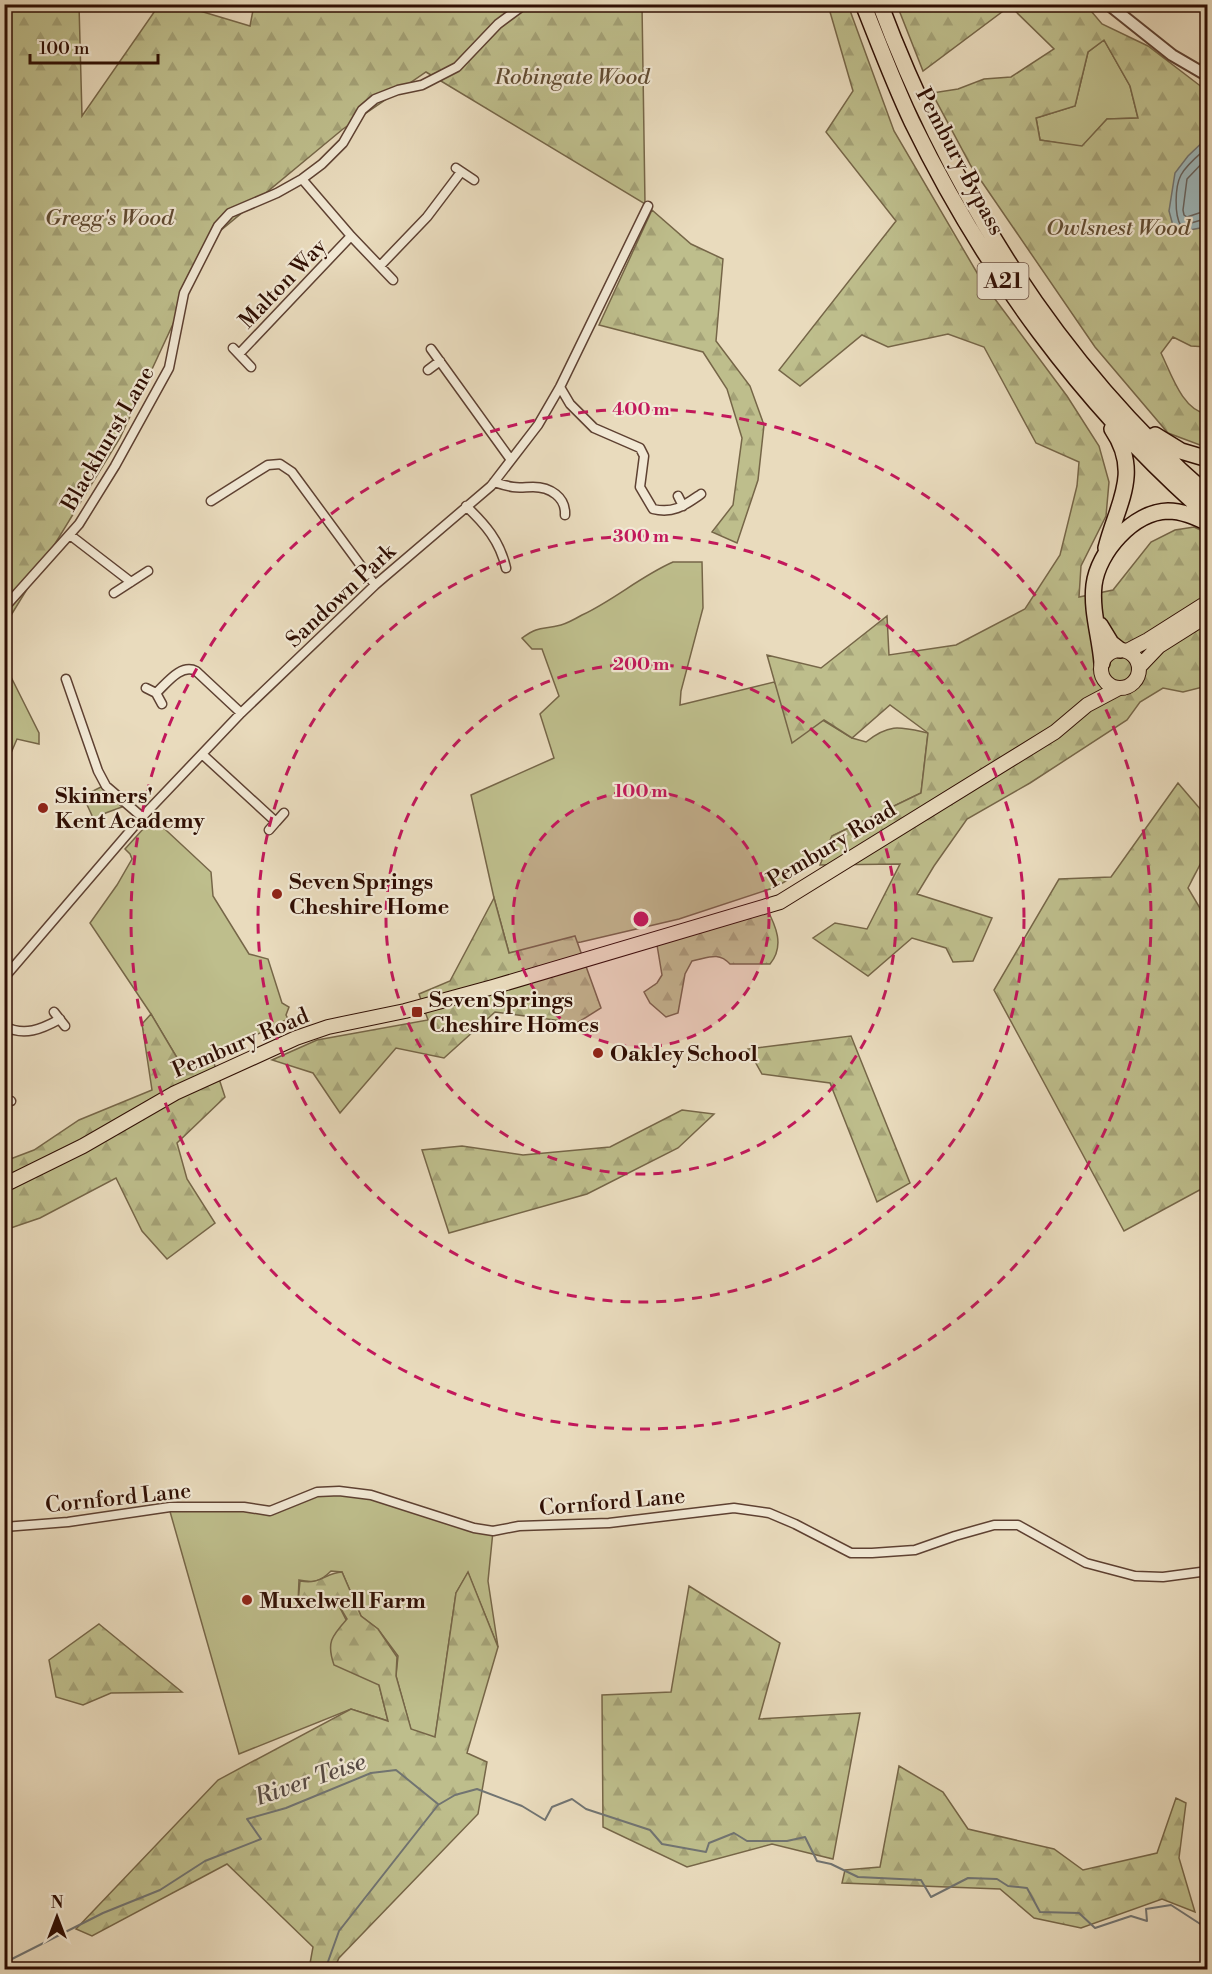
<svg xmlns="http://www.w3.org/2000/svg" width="1212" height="1974" viewBox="0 0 1212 1974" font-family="'Libre Bodoni',serif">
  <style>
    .green { fill: #bebe8c; stroke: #766648; stroke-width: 1.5 }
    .forest { fill: url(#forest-firs); stroke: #766648; stroke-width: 1.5; fill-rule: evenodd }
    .water { fill: #9db8bc; stroke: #717472; stroke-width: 1.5 }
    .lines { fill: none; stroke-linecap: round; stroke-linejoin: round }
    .shore { stroke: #666360; stroke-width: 1.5 }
    .stream { stroke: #717472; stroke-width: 2 }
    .minor-casing { stroke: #5e4132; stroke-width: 11 }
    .tertiary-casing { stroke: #5e4132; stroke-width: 14 }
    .primary-casing { stroke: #2f0e03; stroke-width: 16 }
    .trunk-casing { stroke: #2f0e03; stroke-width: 18 }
    .minor { stroke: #f1e8d4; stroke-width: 8 }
    .tertiary { stroke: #f1e8d4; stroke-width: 10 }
    .primary { stroke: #e9dbbd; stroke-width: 14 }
    .trunk { stroke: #e9dbbd; stroke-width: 15 }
    .ring { fill: none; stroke: #c2185b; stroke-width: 3; stroke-dasharray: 10 8 }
    .poi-dot { fill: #8f2418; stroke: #f1e8d4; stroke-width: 2 }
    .labels { text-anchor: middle; stroke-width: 4.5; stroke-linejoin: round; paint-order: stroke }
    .shield { fill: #f1e8d4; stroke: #694f42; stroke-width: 1.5 }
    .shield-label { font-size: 21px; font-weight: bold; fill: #2f0e03 }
    .park-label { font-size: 22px; font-style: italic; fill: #614c33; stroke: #f1e8d4 }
    .street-label { font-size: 22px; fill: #2f0e03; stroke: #f1e8d4 }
    .poi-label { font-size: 22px; font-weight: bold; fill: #2f0e03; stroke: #f1e8d4; text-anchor: start }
    .water-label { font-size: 24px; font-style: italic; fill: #564a44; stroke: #f1e8d4 }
    .centre { fill: #c2185b; stroke: #f1e8d4; stroke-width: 3 }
    .ring-label { font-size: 18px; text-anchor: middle; font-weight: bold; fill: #c2185b; stroke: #f1e8d4; stroke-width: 4.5; stroke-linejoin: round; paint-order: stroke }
  </style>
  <defs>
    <pattern id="forest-firs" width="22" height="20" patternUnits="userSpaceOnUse" patternTransform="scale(1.5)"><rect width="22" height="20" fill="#bebe8c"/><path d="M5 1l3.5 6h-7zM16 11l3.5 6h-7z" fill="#a4a277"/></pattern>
  </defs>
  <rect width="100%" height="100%" fill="#e9dbbd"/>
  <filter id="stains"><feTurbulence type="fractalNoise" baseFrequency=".00333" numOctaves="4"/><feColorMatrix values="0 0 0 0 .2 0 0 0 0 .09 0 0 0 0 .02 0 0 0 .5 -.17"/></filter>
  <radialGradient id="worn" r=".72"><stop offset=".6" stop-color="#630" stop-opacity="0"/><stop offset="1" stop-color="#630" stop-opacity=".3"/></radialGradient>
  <!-- green -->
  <path class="green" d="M1104,40L1130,86L1138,118L1107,119L1082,147L1040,140L1036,118L1075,106L1088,52Z
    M673,562H702L703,608L681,691L680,705L774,682L788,699L852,738L866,742C890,723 900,727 928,733L921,793L832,836L822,859L776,887L679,919L581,942L509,953L494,898L471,795L554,758L540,714L559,696L542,649H532L522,638C540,625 542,630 561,625C568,623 575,619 582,615C614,600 641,576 673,562Z
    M5,665L39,733V744L17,739L5,767Z
    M101,787L122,807L103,814L95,822L83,796Z
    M153,818L211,872L213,896L249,954L268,959L282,1003L289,1007L286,1015L288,1019L212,1057L183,1068L151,1014L90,923L117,885L132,859L130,854L125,849Z
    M317,1492L371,1495L493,1531L488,1581L498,1647L468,1573L456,1593L435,1738L411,1730L396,1676L398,1656L378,1629L361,1616L342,1572L331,1571C320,1582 314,1583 299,1580L298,1603L311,1607L337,1602L379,1685L388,1721L351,1709L239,1754L169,1508L270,1511Z"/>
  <!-- forest -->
  <path class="forest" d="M5,5H79L82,116L159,5H180L250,26L254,5H642L645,204L426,72L343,129L214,236L120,438L5,625Z
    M828,5H848L894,131L983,283L1067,396L1099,446L1109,482L1106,516L1081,566L1079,597L1113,590L1151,542L1175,530L1194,527L1207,533V686L1183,692L1163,688L1140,702L1127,720L1030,783L967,819L934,866L917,894L992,918L973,961L953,962L946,948L912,938L868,976L813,938L835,923L867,929L900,864L820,865L832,836L921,793L928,733L890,705L852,738L824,720L792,743L767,655L821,668L887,616L889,655L956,645L1025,609L1060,555L1077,486L1079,462L1036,443L984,347L948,334L888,347L862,335L800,386L779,370L896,221L826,132L853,91Z
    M897,5H1086L1102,24L1148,46L1207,91L1208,311L1203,315L1207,329V347L1191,346L1173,337L1161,353C1171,373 1182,410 1207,414V444L1200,445L1168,433L1095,347L971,166L932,93L958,89L984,79L1011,77L1054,49L1010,6L923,71ZM1104,40L1130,86L1138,118L1107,119L1082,146L1040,140L1036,118L1075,106L1088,52Z
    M652,210L691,244L723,259L716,341L750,386L764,425L758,480L737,543L712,532L733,505L742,438L727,389L703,352L599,325Z
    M1178,783L1207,817V851L1188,888L1207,920V1186L1124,1231L994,990L1059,879L1111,877Z
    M494,898L509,953L575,936L601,1008L577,1023L495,1012L444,1058L396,1048L340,1113L313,1073L272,1060L317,1040L428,1020L419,994L450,981Z
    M766,907C776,926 785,946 770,964H730C718,951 708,958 692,961L685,974L678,1013L666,1017L650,1003L644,992L657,983L662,975L656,939Z
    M151,1014L183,1068L212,1057L225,1097L177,1143L187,1179L215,1223L167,1259L142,1231L116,1178L40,1218L5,1230V1161L34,1150L79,1120L152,1090L142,1024Z
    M851,1036L910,1183L877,1202L830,1083L762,1074L748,1049Z
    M682,1110L714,1114L678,1148L587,1194L449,1233L422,1150L462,1146L523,1155L610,1147Z
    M342,1572L361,1616L378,1629L397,1657L396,1676L411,1729L435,1737L456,1593L468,1572L498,1647L467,1753L487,1762L478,1814L339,1958L334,1969H309L313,1947L227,1864L92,1936L76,1929L218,1780L351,1709L388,1721L379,1685L334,1665C326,1642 332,1636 347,1619L337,1602L311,1607L298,1603L300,1581C322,1585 324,1573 342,1572Z
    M689,1586L780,1643L759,1719L860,1713L833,1859L772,1844L687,1867L603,1827L602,1695L671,1692Z
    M99,1624L182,1692L111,1693L83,1705L56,1697L49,1660Z
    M899,1766L943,1792L968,1829L1054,1849L1083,1870L1157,1853L1176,1798L1186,1803L1179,1858L1195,1912L1162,1899L1081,1928L1034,1918L1000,1889L842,1883L845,1870L880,1867Z"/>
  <!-- water -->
  <path class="water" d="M1207,138V222L1200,228L1175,233L1169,211L1175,173L1188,156Z"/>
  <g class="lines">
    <!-- shore -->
    <path class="shore" d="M1208,147C1199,155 1187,164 1181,175C1175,186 1174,215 1181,226L1208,218
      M1208,157L1187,179L1183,210L1184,215L1187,217L1208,210"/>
    <!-- stream -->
    <path class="stream" d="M4,1963L103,1913L160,1890L205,1861L261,1839L247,1819L286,1808L371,1773L396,1770L438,1804
      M325,1970L339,1931L438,1805L455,1795L477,1789L522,1806L545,1820L552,1807L572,1799L586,1809L650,1830L662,1844L706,1852L709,1843L734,1833L747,1841H787L805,1837L817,1861L831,1864L858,1877L921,1880L931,1897L968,1878L997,1879L1008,1886L1027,1888L1040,1912L1079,1913L1095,1928L1131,1916L1147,1921L1146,1909L1171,1905L1208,1929"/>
    <!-- minor casing -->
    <g class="minor-casing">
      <path id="minor" d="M456,168L474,180
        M302,179L351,236L393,280
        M380,266L427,217L461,172
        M233,348L251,367
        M431,349L511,460
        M239,354L351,236
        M428,370L440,361
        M560,387L570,404L594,428L640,448L644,456L640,487L653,509C674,514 685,505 701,494
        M494,482C500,484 507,486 513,487C519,488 526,487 533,487C550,487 566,497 565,515
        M678,496L683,506
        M211,501L268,465L280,464L292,472L375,585
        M466,506C485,524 500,541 506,568
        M70,535L131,582
        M114,593L148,571
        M4,608L79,524L115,466L169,368L184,293L218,226L230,213L277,193L302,179L322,164L343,143L362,110L375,99L398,90L422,85L457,67L498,24L525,4
        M66,679L98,771L106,786L142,817
        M146,688L156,693
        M162,704L156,693C166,684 181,663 196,671L241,713
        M202,754L276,822L284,813
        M269,830L276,822
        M4,978L142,817L241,713L375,585L491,486L538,425L560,387L648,206
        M54,1012L65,1026
        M4,1026C24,1037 42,1029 60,1019
        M4,1103L11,1101
        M4,1527L68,1522L170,1507H244L270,1511L317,1492L339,1491L371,1495L474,1528L493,1531L519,1526L609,1523L734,1508L769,1513L795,1524L851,1553H872L915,1550L955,1536L994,1525H1018L1086,1563L1135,1576L1163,1577L1208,1571"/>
    </g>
    <!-- tertiary casing -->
    <g class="tertiary-casing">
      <path id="tertiary" d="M1108,4L1172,55L1208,76"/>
    </g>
    <!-- primary casing -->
    <g class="primary-casing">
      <path id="primary" d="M1101 669a19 19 0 1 1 38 0a19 19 0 1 1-38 0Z
        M1127,651L1148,640L1208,602
        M1139,667L1159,646L1208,615
        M4,1185L83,1146L175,1093L296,1038L328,1027L405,1011L493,987L780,902L1055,732L1087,705L1119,688"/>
    </g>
    <!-- trunk casing -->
    <g class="trunk-casing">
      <path id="trunk" d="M863,4C879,44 894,84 912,122C984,270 1083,406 1208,515
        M880,4C950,190 1057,364 1208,495
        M1155,435L1181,451L1208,459
        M1106,548C1117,504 1142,473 1112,429
        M1100,625L1111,643L1120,650
        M1102,663C1100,637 1091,611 1094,585C1098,552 1133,512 1168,511C1182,511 1195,517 1208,523"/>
    </g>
    <!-- minor -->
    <use href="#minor" class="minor"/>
    <!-- tertiary -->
    <use href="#tertiary" class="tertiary"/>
    <!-- primary -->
    <use href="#primary" class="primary"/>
    <!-- trunk -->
    <use href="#trunk" class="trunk"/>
  </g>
  <!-- distance rings -->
  <circle cx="641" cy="919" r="128" fill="#c2185b" fill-opacity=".12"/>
  <g class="ring">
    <circle cx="641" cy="919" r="128"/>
    <circle cx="641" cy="919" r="255"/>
    <circle cx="641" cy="919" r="383"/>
    <circle cx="641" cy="919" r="510"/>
  </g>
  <!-- markers -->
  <g class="poi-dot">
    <circle cx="43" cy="808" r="6"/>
    <circle cx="277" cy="894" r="6"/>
    <rect x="411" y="1006" width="12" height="12" rx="3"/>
    <circle cx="598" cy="1053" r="6"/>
    <circle cx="247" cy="1600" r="6"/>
  </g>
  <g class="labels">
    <!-- shield labels -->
    <rect class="shield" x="977.5" y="263" width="51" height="36" rx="4.5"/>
    <g class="shield-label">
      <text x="1003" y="288">A21</text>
    </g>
    <!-- park labels -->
    <g class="park-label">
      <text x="572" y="84">Robingate Wood</text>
      <text x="109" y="225">Gregg's Wood</text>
      <text x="1118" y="235">Owlsnest Wood</text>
    </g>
    <!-- street labels -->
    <g class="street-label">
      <text transform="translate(961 161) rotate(62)" y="8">Pembury Bypass</text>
      <text transform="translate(282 283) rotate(-46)" y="8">Malton Way</text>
      <text transform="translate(107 438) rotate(-60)" y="8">Blackhurst Lane</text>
      <text transform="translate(340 595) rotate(-43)" y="8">Sandown Park</text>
      <text transform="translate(831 844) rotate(-31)" y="8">Pembury Road</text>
      <text transform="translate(240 1042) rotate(-23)" y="8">Pembury Road</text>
      <text transform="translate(118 1497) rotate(-6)" y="8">Cornford Lane</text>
      <text transform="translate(612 1501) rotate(-5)" y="8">Cornford Lane</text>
    </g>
    <!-- poi labels -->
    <g class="poi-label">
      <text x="55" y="803">Skinners'<tspan x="55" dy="25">Kent Academy</tspan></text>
      <text x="289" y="889">Seven Springs<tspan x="289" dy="25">Cheshire Home</tspan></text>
      <text x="429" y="1007">Seven Springs<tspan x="429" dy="25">Cheshire Homes</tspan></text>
      <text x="610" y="1061">Oakley School</text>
      <text x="259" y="1608">Muxelwell Farm</text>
    </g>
    <!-- water labels -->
    <g class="water-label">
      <text transform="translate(310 1779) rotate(-19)" y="8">River Teise</text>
    </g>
  </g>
  <circle cx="641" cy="919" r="9" class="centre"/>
  <g class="ring-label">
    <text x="641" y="415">400 m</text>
    <text x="641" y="542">300 m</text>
    <text x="641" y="670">200 m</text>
    <text x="641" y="797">100 m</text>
  </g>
  <!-- margin -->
  <rect width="1212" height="1974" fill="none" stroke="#e9dbbd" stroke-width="24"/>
  <rect x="6" y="6" width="1200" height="1962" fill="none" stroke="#2f0e03" stroke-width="3"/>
  <rect x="12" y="12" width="1188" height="1950" fill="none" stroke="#2f0e03" stroke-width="1.5"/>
  <!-- north arrow -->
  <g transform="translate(57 1917)" stroke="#f1e8d4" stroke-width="4.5" paint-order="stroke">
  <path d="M0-4.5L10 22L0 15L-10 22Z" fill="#2f0e03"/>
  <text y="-9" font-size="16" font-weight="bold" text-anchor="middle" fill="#2f0e03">N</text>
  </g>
  <!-- scale -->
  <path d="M30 54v9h128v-9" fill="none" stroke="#2f0e03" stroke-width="3"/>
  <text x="39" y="54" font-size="18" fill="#2f0e03" stroke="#f1e8d4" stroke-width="4.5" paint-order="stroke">100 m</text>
  <rect width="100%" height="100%" filter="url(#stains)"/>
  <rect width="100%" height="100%" fill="url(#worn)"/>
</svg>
